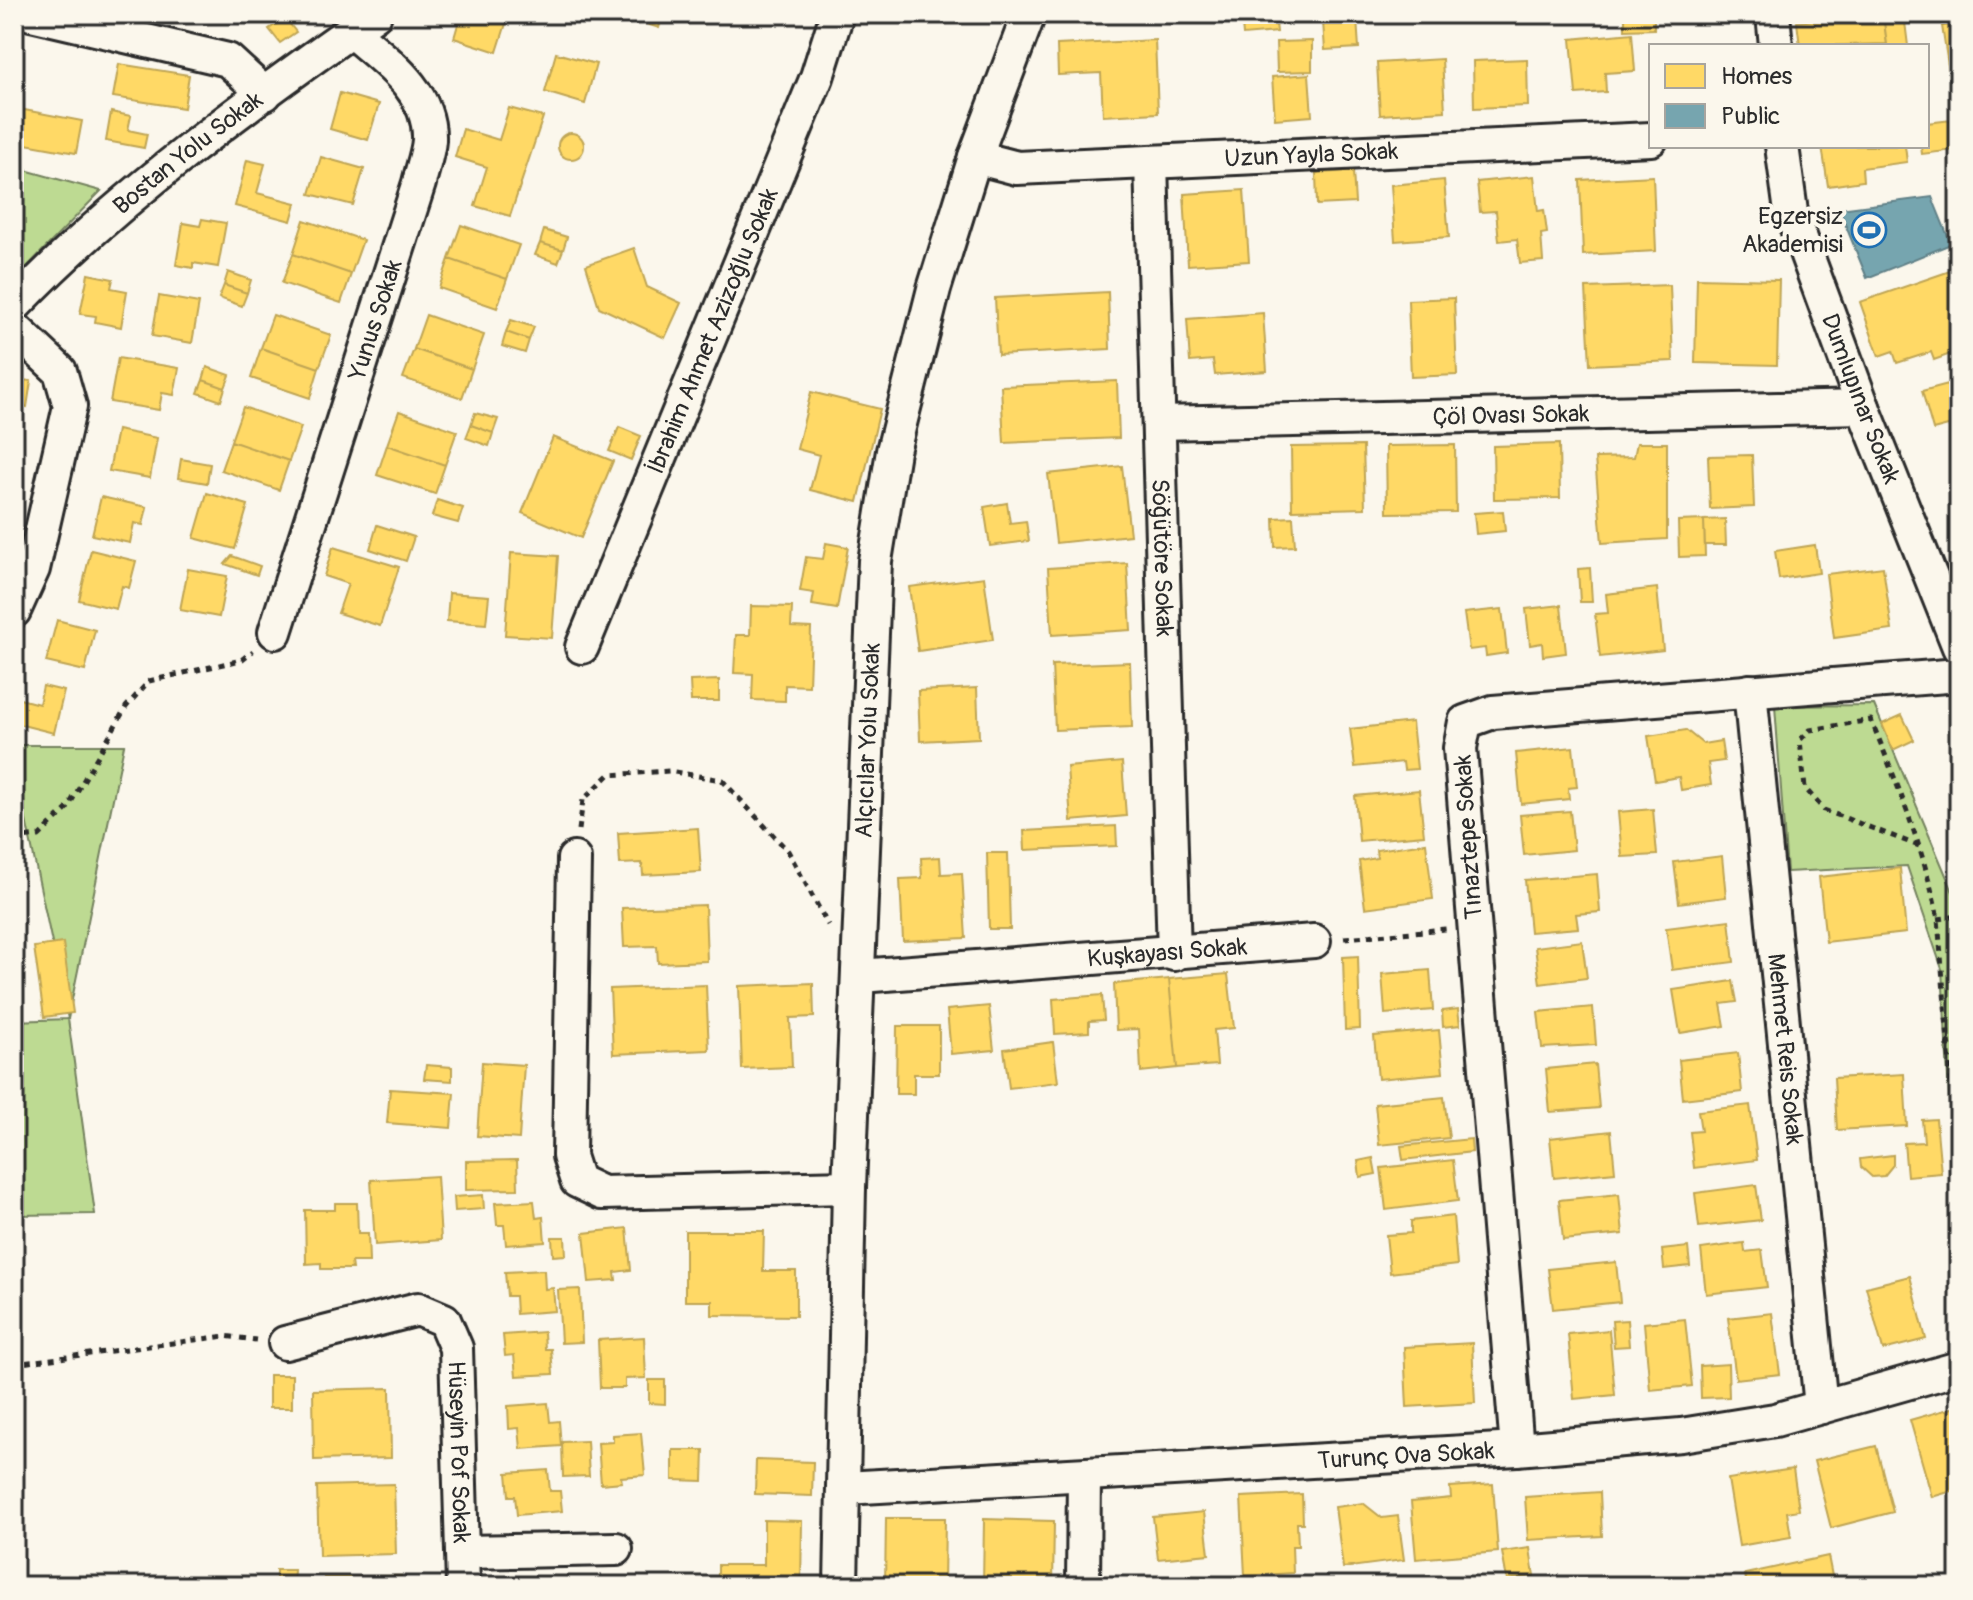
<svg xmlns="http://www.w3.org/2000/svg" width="1973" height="1600" viewBox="0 0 1973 1600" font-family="Pangolin,sans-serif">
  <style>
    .green { fill: #bdda92; stroke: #74825e; stroke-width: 2 }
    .homes { fill: #ffd966; stroke: #bfa554; stroke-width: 2 }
    .public { fill: #76a5af; stroke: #608087; stroke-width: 2 }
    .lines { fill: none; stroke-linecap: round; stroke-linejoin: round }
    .minor-casing { stroke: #2b2b2b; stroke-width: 38 }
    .path { stroke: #2b2b2b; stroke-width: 5; stroke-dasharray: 6 6; stroke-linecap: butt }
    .minor { stroke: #fbf7ec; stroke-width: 32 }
    .labels { text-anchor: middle; stroke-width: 8; stroke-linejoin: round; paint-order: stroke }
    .street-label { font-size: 24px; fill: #2b2b2b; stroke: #fbf7ec }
    .poi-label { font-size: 24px; fill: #2b2b2b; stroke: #fbf7ec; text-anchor: end }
  </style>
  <rect width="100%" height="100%" fill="#fbf7ec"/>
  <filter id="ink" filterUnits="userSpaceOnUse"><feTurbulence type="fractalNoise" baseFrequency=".0125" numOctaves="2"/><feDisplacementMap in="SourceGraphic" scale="16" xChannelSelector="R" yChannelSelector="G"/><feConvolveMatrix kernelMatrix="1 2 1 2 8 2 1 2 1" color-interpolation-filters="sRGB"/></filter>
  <g filter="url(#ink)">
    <!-- green -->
    <path class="green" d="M14,167L101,191L14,280Z
      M1874,705L1959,906V1275L1942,969L1907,866L1787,872L1775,706Z
      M14,745H124L68,1019L95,1214L14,1215V1021L68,1019L14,763Z"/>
    <!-- homes -->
    <path class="homes" d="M461,14H509L497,52L454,38Z
      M629,14H663L659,28L628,18Z
      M1178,14H1213V21L1179,23Z
      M1241,14H1275L1277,32L1243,35Z
      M1625,14H1654V29L1625,30Z
      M1863,14H1883L1887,44L1800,46L1797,22Z
      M1883,14H1904L1908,46H1887Z
      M285,18L296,32L280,43L269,29Z
      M1357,19L1359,48L1325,50L1323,22Z
      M1959,23V84L1951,85L1942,26Z
      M1632,33L1635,71L1605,73L1606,92L1576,94L1571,39Z
      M1155,40L1158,113L1103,116L1101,73L1058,75L1057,45Z
      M1312,41V71L1277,72L1276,42Z
      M556,53L596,64L585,104L545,92Z
      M1442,59L1445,111L1380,115L1377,63Z
      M1527,59L1528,106L1474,108L1473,61Z
      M119,64L189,75L184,108L113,97Z
      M1309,74L1312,116L1275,119L1272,77Z
      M340,93L379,104L368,140L330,129Z
      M14,108L82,121L76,153L14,142Z
      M509,108L543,117L510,216L475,206L487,167L455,157L463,129L499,140Z
      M111,112L131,116L128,130L147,134L144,148L106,141Z
      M1951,120L1955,150L1922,154L1921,146H1927V123Z
      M558 146a13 13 0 1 1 26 0a13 13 0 1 1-26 0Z
      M1822,146H1905L1907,162L1862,168L1863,181L1828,186Z
      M321,157L364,169L353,205L310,194Z
      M247,160L265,164L257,193L296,203L291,221L235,206Z
      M1353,171L1355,203L1317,205L1316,173Z
      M1534,176L1538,211L1544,210L1547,233L1541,234L1543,261L1520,263L1517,239L1499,241L1496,211L1480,212L1477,182Z
      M1653,176L1656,251L1583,255L1580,180Z
      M1444,180L1449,237L1395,241L1391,185Z
      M1244,190L1249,261L1188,265L1184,194Z
      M202,219L226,223L218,267L193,263V268L176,265L183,223L200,226Z
      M304,220L363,240L351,274L293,254Z
      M461,225L519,245L507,279L449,259Z
      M544,230L567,237L563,250L540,243Z
      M540,243L563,250L558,263L535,255Z
      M634,248L647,287L681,303L665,338L599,307L586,265Z
      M293,254L351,274L341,303L282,283Z
      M449,259L507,279L497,308L439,288Z
      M1959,268V351L1934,360L1931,352L1897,363L1893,351L1879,356L1860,302Z
      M228,272L251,280L247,293L224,285Z
      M88,274L113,279L111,288L127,291L121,327L95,322L96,316L80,314Z
      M1697,278L1779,280L1777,365L1695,363Z
      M224,285L247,293L242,306L219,298Z
      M1670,285L1673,361L1590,365L1586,288Z
      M1108,292L1110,349L998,355L995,298Z
      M159,296L199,303L192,343L152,336Z
      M1454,298L1457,375L1411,377L1408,300Z
      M1263,313L1267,371L1215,375L1213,360L1190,362L1187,319Z
      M273,315L331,335L319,368L261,348Z
      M426,315L484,335L472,369L414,349Z
      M511,320L534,327L529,340L506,332Z
      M506,332L529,340L525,353L502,346Z
      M261,348L319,368L310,398L251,378Z
      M414,349L472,369L462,398L403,378Z
      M118,358L179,368L174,395L162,393L159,410L110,402Z
      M207,367L230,375L225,388L203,380Z
      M14,379L31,381L27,407L18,405L15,418Z
      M203,380L225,388L221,401L198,393Z
      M1117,381L1119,438L1004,443L1001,386Z
      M1959,381V449L1952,425L1933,430L1922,391Z
      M811,392L880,409L858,502L810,490L819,455L797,449Z
      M243,407L301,427L289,461L231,441Z
      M399,411L457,431L445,465L387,445Z
      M475,413L498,419L493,433L471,425Z
      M471,425L493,433L489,446L466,438Z
      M619,427L641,436L631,460L609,451Z
      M117,430L157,438L150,478L109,471Z
      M553,437L613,461L581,538L522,513Z
      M231,441L289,461L279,490L221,470Z
      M1637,443H1667V539L1602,543L1595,458L1634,457Z
      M1559,444L1560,498L1494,499L1493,446Z
      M387,445L445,465L435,494L377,475Z
      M1455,445L1456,512L1387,513L1386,446Z
      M1363,446L1365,508L1292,510L1291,447Z
      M1752,455L1754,507L1710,509L1708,456Z
      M181,459L210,464L207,483L178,478Z
      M1122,466L1130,535L1056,543L1048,474Z
      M207,493L248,505L235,549L194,538Z
      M101,497L147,507L143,525L134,523L130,543L92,535Z
      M437,500L463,508L458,523L432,516Z
      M1007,503L1010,523L1026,521L1029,541L990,546L984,507Z
      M1503,511L1505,531L1476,534L1474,513Z
      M1293,517L1295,546L1275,547L1274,518Z
      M1725,519L1726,545H1705L1704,520Z
      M1704,520L1705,556L1679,557L1678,521Z
      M377,525L414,537L406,561L370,549Z
      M826,543L848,547L837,609L812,605L814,593L800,591L806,557L823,559Z
      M1815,545L1819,573L1779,579L1775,551Z
      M333,547L399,567L380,626L338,613L348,584L324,576Z
      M91,550L136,561L129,588L122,586L116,609L79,600Z
      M511,553L558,556L552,638L505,635Z
      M232,556L260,566L257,575L225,564Z
      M1127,563L1131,630L1052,635L1048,568Z
      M1883,567L1892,630L1834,638L1826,574Z
      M1590,568L1592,602H1580L1578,569Z
      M188,569L227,576L219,617L180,610Z
      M984,577L993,640L918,651L909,587Z
      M1657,588L1663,650L1600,657L1595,614L1608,613L1606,594Z
      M449,593L489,596L486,624L447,621Z
      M1561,605L1566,653L1543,656L1542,643L1530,645L1526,609Z
      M751,606L792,607L791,627L811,628L809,686L785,685V701L752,700L753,674L734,673L736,635H750Z
      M1502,609L1507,653L1486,656L1485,648L1469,650L1464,613Z
      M57,620L95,630L85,671L46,662Z
      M1130,662L1132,727L1055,730L1052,665Z
      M719,680V701H691L690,681Z
      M43,686L64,691L54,733L14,723L20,699L39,704Z
      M977,688L979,738L920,741L918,691Z
      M1902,715L1914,740L1893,750L1882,724Z
      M1412,722L1417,769L1404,770L1403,762L1355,767L1350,729Z
      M1686,730L1703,744L1721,741L1724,761L1708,763L1711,785L1681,790L1679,777L1655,781L1648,736Z
      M1573,747L1577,787L1568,788L1569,799L1521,804L1516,753Z
      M1122,762L1126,816L1071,821L1067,767Z
      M1419,790L1424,835L1359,841L1355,796Z
      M1653,809L1657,855L1622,857L1618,812Z
      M1570,811L1574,850L1524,855L1520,815Z
      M1116,826L1117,846L1025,850L1024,831Z
      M698,828L701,872L643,875L642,863L620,864L618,833Z
      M1426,843L1433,899L1365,908L1359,861L1377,858L1376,850Z
      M987,853H1008L1010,929H989Z
      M1722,856L1726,897L1679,903L1674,862Z
      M940,857L941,874L962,873L966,938L903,941L900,879L922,878L921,858Z
      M1900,868L1906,933L1826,942L1819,877Z
      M1597,874L1600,912L1576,914L1578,928L1530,932L1525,880Z
      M705,905L707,961L658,963L657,946L624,947L622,908Z
      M1729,920L1734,962L1672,970L1666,928Z
      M1582,941L1587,978L1540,984L1535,947Z
      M63,943L73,1013L44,1017L34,947Z
      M1358,956L1360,1029L1345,1030L1343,957Z
      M1430,970L1433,1010L1385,1014L1382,974Z
      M1228,974L1234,1028L1214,1030L1217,1065L1177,1068L1169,979Z
      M1169,979L1177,1068L1141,1072L1139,1029L1116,1030L1114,984Z
      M1733,981L1737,1002L1721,1004L1725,1026L1680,1033L1673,990Z
      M813,983L814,1017L790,1018L792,1067L742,1069L739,986Z
      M706,985L709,1050L613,1054L610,989Z
      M1102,995L1104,1020L1089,1021V1032L1055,1034L1053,999Z
      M989,1006L994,1050L951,1054L947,1010Z
      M1593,1007L1596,1045L1542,1048L1538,1012Z
      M1458,1009L1460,1025L1443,1027L1442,1011Z
      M897,1026H939V1074H914V1094H896Z
      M1439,1030L1443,1073L1378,1079L1374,1036Z
      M1053,1042L1058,1082L1009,1088L1004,1049Z
      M1738,1053L1742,1092L1683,1099L1679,1060Z
      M482,1062L524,1065L519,1139L477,1136Z
      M1595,1064L1599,1108L1550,1112L1546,1069Z
      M426,1065L452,1067V1081L424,1079Z
      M1904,1074L1907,1126L1837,1130L1834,1078Z
      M390,1089L454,1093L451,1128L387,1123Z
      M1444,1097L1449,1138L1379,1145L1375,1104Z
      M1750,1105L1757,1160L1694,1168L1690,1132L1701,1131L1698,1111Z
      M1936,1119L1941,1173L1907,1176L1904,1143L1924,1142L1922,1120Z
      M1611,1131L1615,1172L1554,1178L1550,1138Z
      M1471,1139L1472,1152L1403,1160L1401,1146Z
      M1893,1155V1165L1884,1176L1872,1177L1861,1167L1860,1159Z
      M1373,1158L1376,1174L1360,1177L1358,1161Z
      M517,1160L518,1189L466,1190V1161Z
      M1453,1160L1458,1201L1386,1210L1381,1168Z
      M437,1176L441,1240L375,1245L371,1180Z
      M1756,1185L1761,1220L1699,1227L1695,1193Z
      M1619,1194L1623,1234L1563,1240L1559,1200Z
      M483,1195L484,1209L455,1211L454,1197Z
      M534,1201L536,1218L543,1217L545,1242L506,1245L504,1225H497L495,1203Z
      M335,1203H357L358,1233H368L369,1262H351L352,1269H321V1263L306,1264L305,1210H335Z
      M1453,1216L1457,1265L1390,1273L1386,1235L1411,1233V1221Z
      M627,1228L631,1270L615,1272L616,1280L589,1282L584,1233Z
      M685,1231H764L763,1271H796V1316L712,1315V1301H685Z
      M552,1237H565L566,1255L553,1256Z
      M1744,1243L1745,1252L1762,1250L1767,1287L1706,1294L1701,1249Z
      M1688,1247L1690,1266L1664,1269L1662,1250Z
      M1616,1262L1620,1302L1553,1309L1548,1269Z
      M544,1270L545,1289L553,1288L555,1311L516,1314L515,1296H507L505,1272Z
      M1910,1276L1926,1339L1883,1350L1866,1287Z
      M580,1289L582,1342L561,1343L558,1290Z
      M1772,1313L1780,1374L1736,1379L1728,1318Z
      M1685,1319L1692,1386L1650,1390L1644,1323Z
      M1627,1320L1629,1346L1614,1347L1612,1321Z
      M1609,1330L1615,1395L1574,1399L1568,1334Z
      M544,1332L545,1349H551L553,1374L516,1376L514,1355L505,1356L503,1335Z
      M644,1337L646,1378L625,1379V1388H600L598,1340Z
      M1472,1343L1475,1403L1407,1407L1404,1347Z
      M1728,1364L1729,1397L1701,1398L1700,1366Z
      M269,1375H292V1408H269Z
      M649,1380H665V1404L649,1403Z
      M390,1388L391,1458L314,1460L313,1390Z
      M548,1403L550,1422L559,1421L561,1446L521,1449L519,1428L509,1429L508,1406Z
      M1959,1406V1489L1932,1497L1910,1420Z
      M641,1433L645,1475L621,1477L622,1482L601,1484L598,1443L613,1442V1435Z
      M587,1441L589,1476L563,1477L562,1442Z
      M1876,1446L1893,1512L1831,1528L1814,1461Z
      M673,1450H704L703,1481L673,1480Z
      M756,1460L813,1462L812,1496L755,1494Z
      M1793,1469L1799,1510L1787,1512L1791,1537L1739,1546L1728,1479Z
      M548,1470L550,1491H560L562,1511L517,1515L515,1496H509L507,1473Z
      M394,1484L396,1554L319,1556L317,1486Z
      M1493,1484L1498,1552L1416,1559L1411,1502L1451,1498L1450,1487Z
      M1600,1492L1602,1536L1528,1540L1525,1497Z
      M1302,1494L1303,1523H1297L1298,1546H1292L1293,1573L1245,1576L1241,1497Z
      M1363,1503L1382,1518L1398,1516L1404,1560L1343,1568L1335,1507Z
      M1204,1512L1209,1554L1158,1559L1153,1517Z
      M886,1518H945L944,1586H885Z
      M984,1519L1054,1521L1053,1586H983Z
      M764,1520L802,1521L801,1586H718V1565H764Z
      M1530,1548L1534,1576L1507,1580L1502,1552Z
      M1828,1556L1834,1586H1747L1745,1574Z
      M276,1570H294L293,1586H276Z
      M401,1576V1586H324V1578Z
      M1717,1579L1718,1586H1663Z
      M554,1580V1586H512V1583Z"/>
    <!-- public -->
    <path class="public" d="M1932,197L1951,244L1867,278L1839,209Z"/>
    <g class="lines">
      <!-- minor casing -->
      <g class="minor-casing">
        <g id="minor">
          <path d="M31,14L228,60L265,94"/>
          <path d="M1773,14L1776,46"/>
          <path id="s1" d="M1782,146L1791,212L1863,407L1959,647"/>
          <path id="s2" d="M975,157L1017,168L1651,139"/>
          <path id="s3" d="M1151,162L1174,954"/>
          <path id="s4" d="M14,306C118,197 252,100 375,14"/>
          <path d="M14,328L60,371L70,406L33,569L14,611"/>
          <path id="s5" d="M1159,423L1863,407"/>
          <path id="s6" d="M275,632L419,183C422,169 428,154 429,140C431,90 384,60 351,31"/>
          <path id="s7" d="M582,647L817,77L837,14"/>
          <path id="s8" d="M1750,691L1821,1407"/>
          <path d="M574,859L569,1156L577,1181L602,1193L849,1187"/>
          <path id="s9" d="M860,976L1314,941"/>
          <path id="s10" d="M285,1343L418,1309L444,1320L456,1348L463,1586"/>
          <path d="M1517,1449L1460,748L1465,722L1493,712L1959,675"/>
          <path id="s11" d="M845,1488L1517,1449L1681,1435L1775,1420L1959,1368"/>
          <path d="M462,1552L616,1549"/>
          <path id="s12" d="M841,1586L849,1187L875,561L893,451L934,289L975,157L1029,14"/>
          <path d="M1083,1586L1084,1475"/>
        </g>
      </g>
      <!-- path -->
      <path class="path" d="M579,830L583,800L609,775L669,771L722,780L788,851L828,925
        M14,839L39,836L67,809L126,707L149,681L241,660L253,651
        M1919,846L1824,810L1805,788L1800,740L1810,730L1871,720C1898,785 1924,850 1938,919L1959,1177
        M1938,919L1959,916
        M1344,938L1446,929
        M1946,1044L1959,1042
        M14,1364L225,1336L256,1340"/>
      <!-- minor -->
      <use href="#minor" class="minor"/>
    </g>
  </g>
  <!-- icons -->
  <defs>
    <g id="stadium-ring" transform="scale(1.8)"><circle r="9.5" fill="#fbf7ec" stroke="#1f6fb2" stroke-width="1.5"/><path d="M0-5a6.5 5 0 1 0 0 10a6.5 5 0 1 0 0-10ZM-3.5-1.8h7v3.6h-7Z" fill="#1f6fb2"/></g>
  </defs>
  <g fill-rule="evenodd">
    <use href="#stadium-ring" x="1869" y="230"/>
  </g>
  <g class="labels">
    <!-- street labels -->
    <g class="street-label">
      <text dy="8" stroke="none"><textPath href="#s4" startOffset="232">Bostan Yolu Sokak</textPath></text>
      <text dy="8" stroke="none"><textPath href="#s2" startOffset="338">Uzun Yayla Sokak</textPath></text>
      <text dy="8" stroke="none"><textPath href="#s6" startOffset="328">Yunus Sokak</textPath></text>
      <text dy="8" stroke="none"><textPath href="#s7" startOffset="342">İbrahim Ahmet Azizoğlu Sokak</textPath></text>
      <text dy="8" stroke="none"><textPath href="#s1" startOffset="266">Dumlupınar Sokak</textPath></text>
      <text dy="8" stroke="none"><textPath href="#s5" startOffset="352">Çöl Ovası Sokak</textPath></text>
      <text dy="8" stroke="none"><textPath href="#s3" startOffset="396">Söğütöre Sokak</textPath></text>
      <text dy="8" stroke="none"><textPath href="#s12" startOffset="846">Alçıcılar Yolu Sokak</textPath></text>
      <text transform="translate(1468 837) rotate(-94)" y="8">Tınaztepe Sokak</text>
      <text dy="8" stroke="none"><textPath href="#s9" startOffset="308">Kuşkayası Sokak</textPath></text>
      <text dy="8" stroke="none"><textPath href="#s8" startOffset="360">Mehmet Reis Sokak</textPath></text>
      <text dy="8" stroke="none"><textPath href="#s10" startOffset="300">Hüseyin Pof Sokak</textPath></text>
      <text dy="8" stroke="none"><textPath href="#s11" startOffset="562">Turunç Ova Sokak</textPath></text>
    </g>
    <!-- poi labels -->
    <g class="poi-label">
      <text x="1843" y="224">Egzersiz<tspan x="1843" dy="28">Akademisi</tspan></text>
    </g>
  </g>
  <!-- margin -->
  <rect width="1973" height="1600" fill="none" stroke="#fbf7ec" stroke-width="48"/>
  <rect x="24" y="24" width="1925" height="1552" fill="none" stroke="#2b2b2b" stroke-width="3" filter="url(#ink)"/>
  <!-- legend -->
  <rect x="1649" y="44" width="280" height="104" fill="#fbf7ec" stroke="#a8a59f" stroke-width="2"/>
  <rect x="1665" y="64" width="40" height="24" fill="#ffd966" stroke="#a8a59f" stroke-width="2"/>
  <text x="1721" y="84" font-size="24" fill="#2b2b2b">Homes</text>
  <rect x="1665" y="104" width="40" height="24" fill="#76a5af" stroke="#a8a59f" stroke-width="2"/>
  <text x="1721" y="124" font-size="24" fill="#2b2b2b">Public</text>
</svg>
